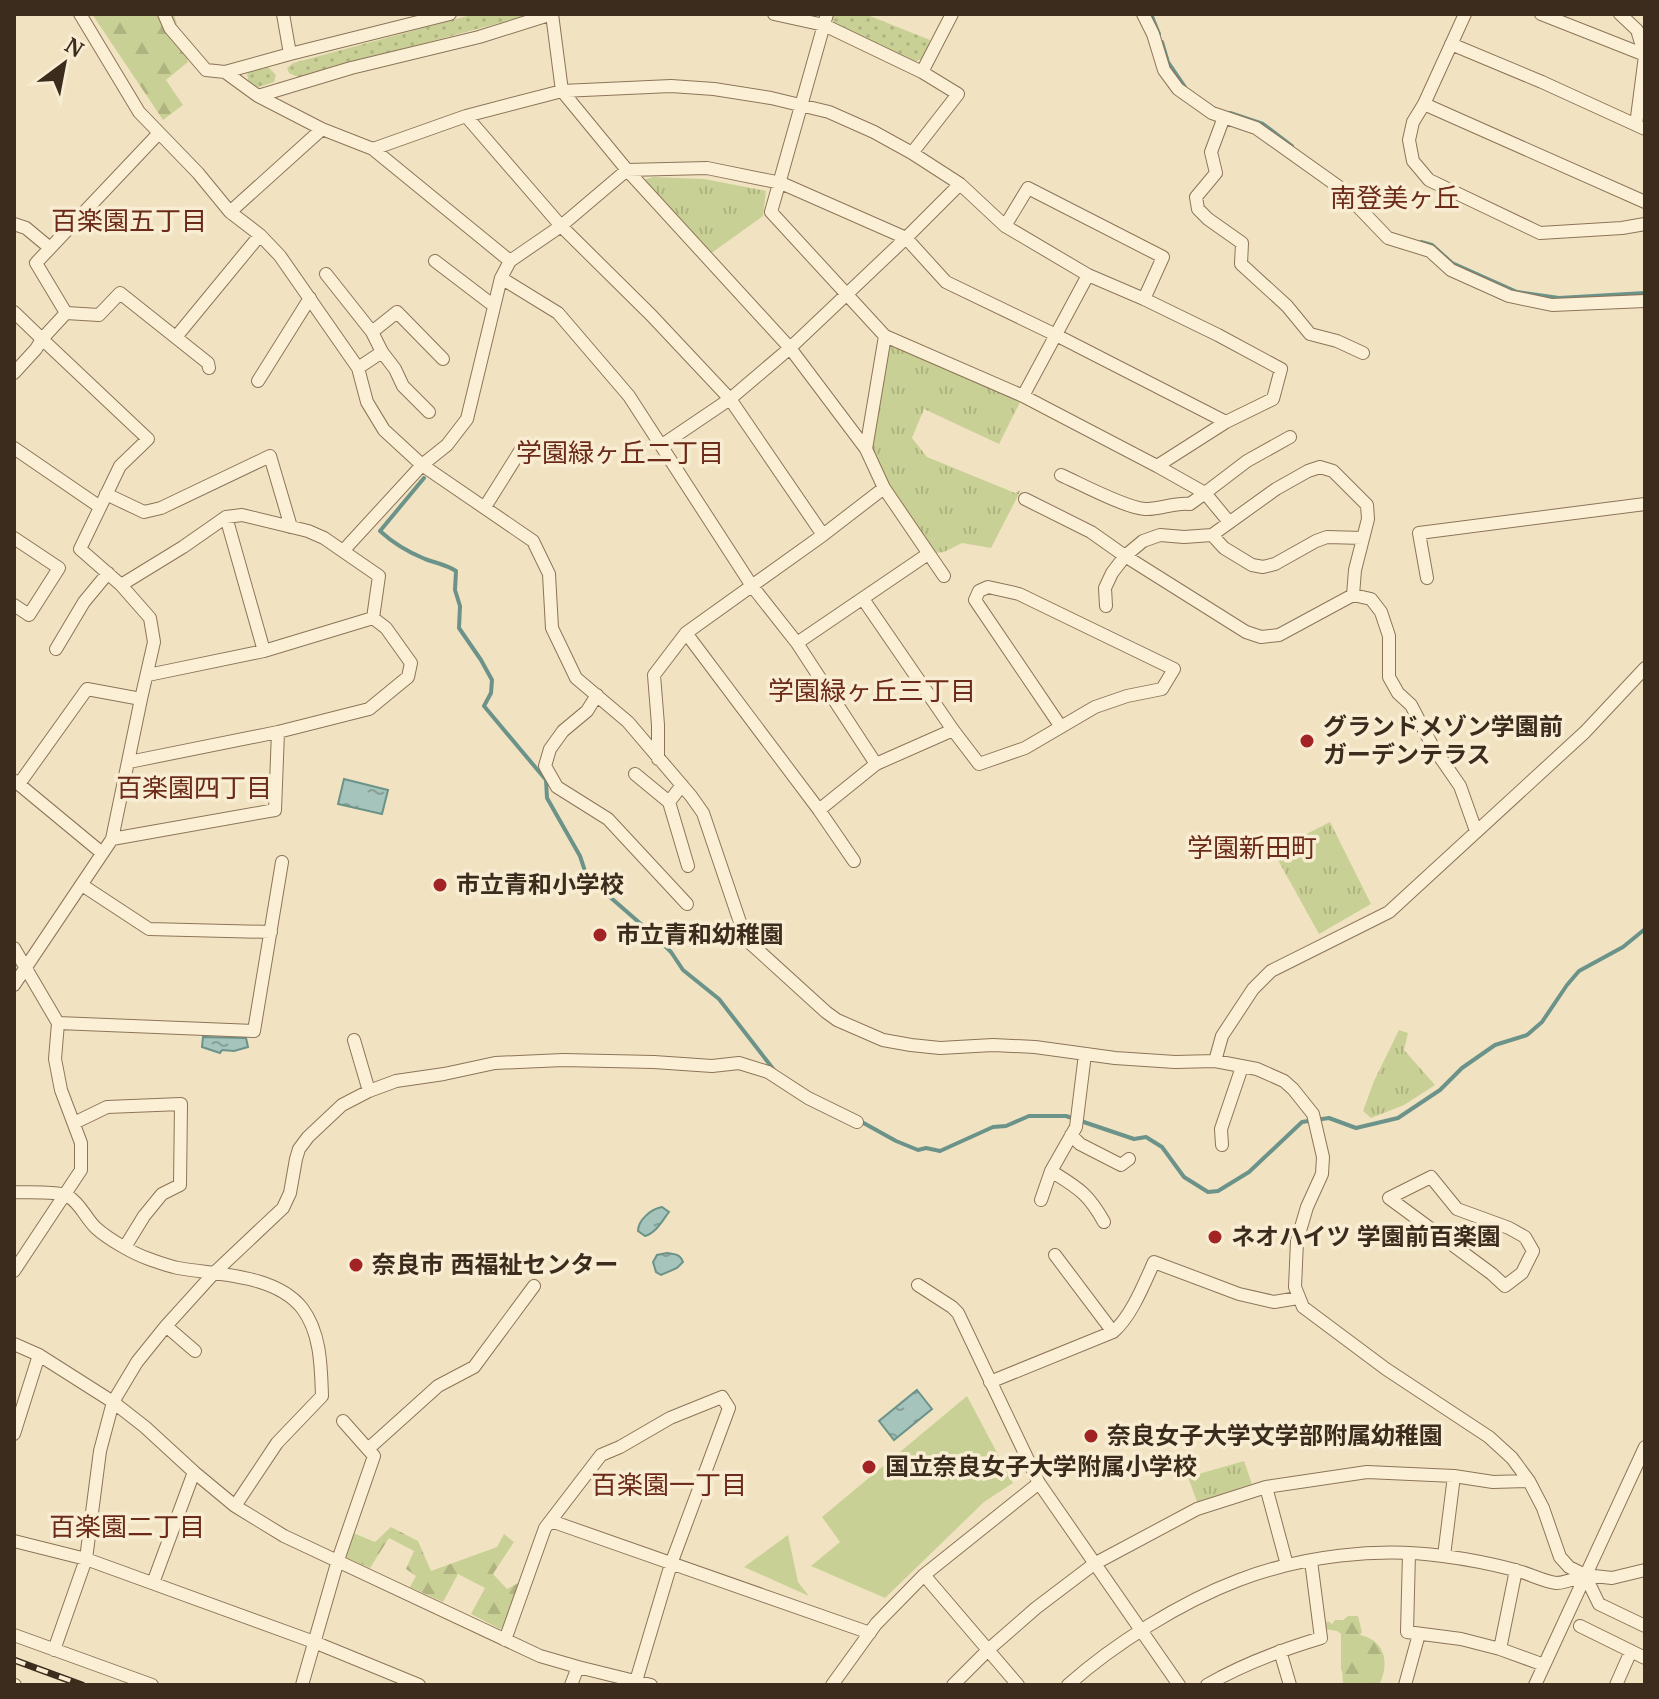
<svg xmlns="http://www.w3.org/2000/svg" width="1659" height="1699" viewBox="0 0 1659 1699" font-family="'PT Serif','Noto Sans JP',serif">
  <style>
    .grass { fill: url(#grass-dots) }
    .forest { fill: url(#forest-firs) }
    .park { fill: url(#park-tufts) }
    .pitch { fill: #c9d095 }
    .water { fill: url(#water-ripples); stroke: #6b9389; stroke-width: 2 }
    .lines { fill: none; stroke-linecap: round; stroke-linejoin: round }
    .stream { stroke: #6b9389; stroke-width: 4 }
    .minor-casing { stroke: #8d7458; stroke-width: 14 }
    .minor { stroke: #fbf0d6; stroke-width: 12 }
    .rail-casing { stroke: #3c2c1d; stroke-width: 7 }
    .rail { stroke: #f8edd2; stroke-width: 4; stroke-dasharray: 12; stroke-linecap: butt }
    .poi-dot { fill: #a12324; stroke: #f8edd2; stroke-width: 3 }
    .labels { text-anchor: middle; stroke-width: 7; stroke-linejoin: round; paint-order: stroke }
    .poi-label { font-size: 24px; font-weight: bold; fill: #3c2c1d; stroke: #f8edd2; text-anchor: start }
    .neighbourhood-label { font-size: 26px; fill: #6c2a19; stroke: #f8edd2 }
  </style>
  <defs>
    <pattern id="grass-dots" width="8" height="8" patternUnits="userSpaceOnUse" patternTransform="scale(2)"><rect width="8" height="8" fill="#c9d095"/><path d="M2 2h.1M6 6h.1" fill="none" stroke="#aeb380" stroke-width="1.8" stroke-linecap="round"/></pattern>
    <pattern id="forest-firs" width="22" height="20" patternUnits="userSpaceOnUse" patternTransform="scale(2)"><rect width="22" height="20" fill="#c9d095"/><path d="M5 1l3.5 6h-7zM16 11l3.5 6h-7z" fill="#aeb380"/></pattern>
    <pattern id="park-tufts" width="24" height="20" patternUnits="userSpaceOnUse" patternTransform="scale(2)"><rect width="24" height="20" fill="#c9d095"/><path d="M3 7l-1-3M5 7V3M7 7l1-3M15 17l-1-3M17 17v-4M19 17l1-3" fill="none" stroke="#aeb380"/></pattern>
    <pattern id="water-ripples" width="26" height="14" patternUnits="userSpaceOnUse" patternTransform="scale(2)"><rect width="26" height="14" fill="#a5c4bb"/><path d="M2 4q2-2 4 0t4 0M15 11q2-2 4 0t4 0" fill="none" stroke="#889f97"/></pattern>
  </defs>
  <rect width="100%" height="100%" fill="#f1e3c2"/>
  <!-- grass -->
  <path class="grass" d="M475,14H533L298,77L289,73L287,68L293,63Z
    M835,14H865L930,40L924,58L914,62L835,26L832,19Z
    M268,67L276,75L274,82L256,88L249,83L247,75L250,70Z"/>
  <!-- forest -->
  <path class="forest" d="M92,14H174L188,62L166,80L183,105L163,120Z
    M391,1527L418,1541L431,1571L497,1547L504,1534L514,1542L493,1574L507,1589L520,1582L507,1626L500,1629L471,1614L485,1588L458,1574L443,1602L410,1587L416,1576L406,1569L414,1551L389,1538L370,1568L347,1558L345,1555L353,1533L375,1542Z
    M1348,1616H1358L1362,1632L1360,1635C1384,1640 1390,1661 1380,1683L1381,1685H1344C1341,1679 1344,1674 1341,1669V1634L1337,1631L1325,1629L1324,1625L1328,1621L1332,1624L1335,1620H1343Z"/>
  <!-- park -->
  <path class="park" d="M653,177L704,179L766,191L763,216L706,257L643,180Z
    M885,336L1023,396L999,444L924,409L912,438L927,457L1015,493L1021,490L991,548L962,543L944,552L928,554L866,449Z
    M1330,822L1371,904L1319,934L1273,851Z
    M1399,1030L1408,1033L1404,1050L1435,1085L1404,1105L1371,1118L1363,1111L1374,1081Z
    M1244,1461L1252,1484L1197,1502L1188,1477Z"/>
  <!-- pitch -->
  <path class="pitch" d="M967,1396L1013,1483L984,1502L885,1598L811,1566L840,1542L822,1517Z
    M788,1535L798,1582L809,1596L744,1567Z"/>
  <!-- water -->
  <path class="water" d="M344,779L388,790L382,814L338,804Z
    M203,1037L246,1038L248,1047L234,1051L222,1050L220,1053L202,1047Z
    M662,1207L669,1212C662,1221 656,1233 645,1236L638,1231C638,1220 651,1209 662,1207Z
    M667,1253C675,1254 680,1254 683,1262L677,1268L661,1275L656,1272L653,1262L657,1255Z
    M917,1390L932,1409L894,1440L879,1421Z"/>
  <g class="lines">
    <!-- stream -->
    <path class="stream" d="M1151,14L1159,34
      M1162,42L1168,62L1185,87
      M1230,113L1263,124L1292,146
      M1421,242L1432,245L1452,263L1517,292L1559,298L1645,293
      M424,478L380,531C394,544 408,552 425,559C436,563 447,565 456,571L455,590L460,606L459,628L481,660L492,680L491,693L484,706L546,780L547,798L580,856L587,877L657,938L671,952L683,970L719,999L774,1070
      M860,1121L896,1141L918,1150L926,1148L940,1151L993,1127L1006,1126L1029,1116H1066L1134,1139L1146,1137L1162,1147L1184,1177L1208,1192L1218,1191L1249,1172L1302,1122L1329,1118L1356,1128L1398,1118L1440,1090L1462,1068L1495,1045L1527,1035L1542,1022L1567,985L1579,971L1623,947L1645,929"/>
    <!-- minor casing -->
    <g class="minor-casing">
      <path id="minor" d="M80,14L139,112L198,173L230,212L260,235L280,256L358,368L367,402L384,430L422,465L533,541L549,574L552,628L576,678L628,722L691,796L703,813L743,931L749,942L826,1012L837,1020L883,1040L911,1045L940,1048L993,1045L1035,1047L1115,1058L1175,1062L1215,1061L1257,1069L1284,1081L1293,1089L1313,1114L1323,1157L1322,1174L1307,1207L1297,1241L1295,1287L1303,1307L1386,1369L1489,1437L1512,1458L1529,1481L1543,1508L1560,1557L1569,1567L1585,1575L1612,1578L1645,1570
        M164,14L170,28L206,70L225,72L290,54L450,14
        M283,14L290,54
        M552,14L562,91L627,170L790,348L866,449L884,488L944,576
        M774,14L824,25L922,72L958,94L912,153
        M1143,14L1153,34L1164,70L1178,89L1212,113L1256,128L1339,187L1388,238L1430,251L1451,270L1509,296L1552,305L1645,301
        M1465,14L1424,104L1413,122L1409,140L1413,161L1429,180L1540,233L1622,228L1645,224
        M1541,14L1645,55
        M1620,14L1637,30L1645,56L1636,125
        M1451,44L1542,82L1645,129
        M225,72L258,96L322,129L373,149L510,261
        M922,72L952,14
        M258,96L351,68L479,37L552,14
        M1424,104L1645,202
        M466,116L561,226L651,315L730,399L823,535
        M1224,117L1211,152L1216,173L1196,197L1198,209L1208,219L1242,243L1241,264L1287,306L1310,334L1337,341L1363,353
        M373,149L466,116L562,91L671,86L714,89L771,98L829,112L874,132L912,153L960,184L1005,226L1088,275L1144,299L1218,335L1281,369L1273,399L1226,422L1157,466L1023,396L885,336L771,212L827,14
        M230,212L322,129
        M14,224L26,228L50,248
        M1005,226L1028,188L1163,257L1144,299
        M435,261L494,306
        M326,274L372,332L382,352L395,369L403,386L429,412
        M501,278L558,313L629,396L752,586L797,643L876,764
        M14,312L42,339L36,349L14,373
        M66,313L99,315L120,293L208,363L209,368
        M372,332L397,312L443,359
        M176,337L260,235
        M358,368L382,352
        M258,381L310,298
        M1023,396L1088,275
        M662,445L730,399L790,348L906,238L960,184
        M14,448L100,507
        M866,449L885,336
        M1157,466L1205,493L1247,461L1290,437
        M1061,475C1081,484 1126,508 1145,509C1160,510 1174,502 1190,504L1205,493L1229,522
        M106,494L144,512L161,508L270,456L291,527
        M1025,499L1091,532L1125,556L1246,632L1261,637L1279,635L1353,595L1371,599L1381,612L1389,636V677L1398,693L1411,705L1433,747L1460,786L1476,831
        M485,507L522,448
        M226,517L264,651
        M1212,535L1224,548L1252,565L1263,567L1275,564L1316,541L1327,537L1363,538
        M14,538L59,568L29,615L14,605
        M343,551L422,465L447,445L467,419L501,278L510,261L561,226L627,170L707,168L781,183L906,238L946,282L1056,335L1226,422
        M1427,578L1419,533L1645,504
        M121,585L183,547L226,517L242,515L308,531L324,538L379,576L373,618L386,628L411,663L408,677L369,709L278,732L129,762
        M1106,606L1105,588L1112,573L1125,556L1143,541L1160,535L1184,537L1212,535L1276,489L1308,471L1320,467L1333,471L1367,505L1368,519L1355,570L1353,595
        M686,633L819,810L854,861
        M797,643L928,554
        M56,649L84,602L108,573
        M148,675L264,651L373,618
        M597,695L587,711L563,731L550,749L545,766L557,787L608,819L687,904
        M953,730L979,764L1025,748L1095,707L1127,696L1162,689L1174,669L1019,594L988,587L979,591L975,600L1061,727
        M658,759V725L654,675L686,633L823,535L884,488
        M635,774L669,802
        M15,781L102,853
        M19,784L87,689L141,699
        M682,785L669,802L688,866
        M819,810L876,764L953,730L863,599
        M112,839L275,810L278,732
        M82,885L149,929L271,932
        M14,948L58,1023L55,1059L61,1090L81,1143V1170L14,1271
        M14,985L112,839L141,699L154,642L150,618L121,585L80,549L120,466L148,439L42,339L66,313L36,263L159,133
        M58,1023L254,1031L282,862
        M354,1040L369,1091
        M1085,1054L1076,1127L1051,1171C1078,1188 1088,1193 1104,1222
        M1215,1061L1222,1036L1253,989L1271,971L1389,912L1585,732L1645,668
        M74,1123L107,1107L181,1104L180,1185L162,1194L144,1216L125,1247
        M1071,1135L1080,1144L1121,1165L1129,1159
        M1222,1145L1221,1129L1242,1067
        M1431,1177L1457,1209L1509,1228L1525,1237L1533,1251L1522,1273L1505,1286L1492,1274L1389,1198Z
        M14,1192C27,1193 58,1191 68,1196C81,1204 86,1219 96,1228C108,1239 134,1254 149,1259C158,1262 168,1266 178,1268C217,1275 275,1274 302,1308C321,1333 321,1367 322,1396L277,1443L235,1506
        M1041,1200L1051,1171
        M1055,1255L1113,1332
        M918,1285L952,1307L958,1313L1039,1483L1179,1685
        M166,1326L195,1351
        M14,1344L39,1355L113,1402L145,1427L194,1472L235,1506L284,1536L540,1656L578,1667L651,1685
        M990,1382L1113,1332C1131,1317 1144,1284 1154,1262L1239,1294L1274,1302L1298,1298
        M14,1434L39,1355
        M368,1449L438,1386L474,1367L534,1286
        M1266,1487L1287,1565
        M551,1521L870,1633
        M14,1541L86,1559L314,1642L419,1685
        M1409,1553L1407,1632L1461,1639L1500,1649L1544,1665
        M1444,1556L1454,1476
        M924,1575L1018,1685
        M1585,1575L1599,1604L1645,1626
        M153,1583L194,1472
        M1580,1626L1645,1658
        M14,1635L152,1685
        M505,1640L545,1528L601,1455L620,1447L670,1418L722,1397L729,1408L671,1564L636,1681
        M1500,1649L1516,1570
        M54,1650L86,1559L100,1451L113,1402L137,1362L166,1326L214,1273L283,1208L290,1193L296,1159L299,1149L308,1137L342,1105L369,1091L396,1081L444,1074L495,1063L563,1060L654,1062L712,1066L739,1063L768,1072L808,1098L857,1122
        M1280,1651L1290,1685
        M14,1685H15
        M302,1685L338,1560L374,1456L343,1421
        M571,1685L578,1667
        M832,1685L876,1624L924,1575L1039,1483
        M953,1685L989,1649L1036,1608L1094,1564L1197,1509L1266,1487L1367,1472L1454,1476L1493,1482L1529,1481
        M1068,1685C1114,1644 1181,1602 1239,1580C1302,1556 1377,1547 1443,1556C1467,1559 1492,1564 1515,1570C1528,1573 1542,1581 1556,1583C1565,1583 1577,1578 1585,1575
        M1207,1685C1243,1664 1281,1650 1321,1638L1311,1561
        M1405,1685L1419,1634
        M1535,1685L1645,1447
        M1616,1685L1631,1651"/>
    </g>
    <!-- minor -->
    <use href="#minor" class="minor"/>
    <!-- rail casing -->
    <g class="rail-casing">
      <path id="rail" d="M14,1660L82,1685"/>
    </g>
    <!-- rail -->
    <use href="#rail" class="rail"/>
  </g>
  <!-- markers -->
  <g class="poi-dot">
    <circle cx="1307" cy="741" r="8"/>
    <circle cx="440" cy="885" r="8"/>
    <circle cx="600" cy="935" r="8"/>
    <circle cx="1215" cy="1237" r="8"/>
    <circle cx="356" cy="1265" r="8"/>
    <circle cx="1091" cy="1436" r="8"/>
    <circle cx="869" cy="1467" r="8"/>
  </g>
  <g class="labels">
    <!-- poi labels -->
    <g class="poi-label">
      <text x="1323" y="735">グランドメゾン学園前<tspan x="1323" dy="28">ガーデンテラス</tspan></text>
      <text x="456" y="893">市立青和小学校</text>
      <text x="616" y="943">市立青和幼稚園</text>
      <text x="1231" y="1245">ネオハイツ 学園前百楽園</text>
      <text x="372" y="1273">奈良市 西福祉センター</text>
      <text x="1107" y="1444">奈良女子大学文学部附属幼稚園</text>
      <text x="885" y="1475">国立奈良女子大学附属小学校</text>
    </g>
    <!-- neighbourhood labels -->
    <g class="neighbourhood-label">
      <text x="1395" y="207">南登美ヶ丘</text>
      <text x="129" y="230">百楽園五丁目</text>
      <text x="620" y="462">学園緑ヶ丘二丁目</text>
      <text x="872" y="700">学園緑ヶ丘三丁目</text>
      <text x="194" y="797">百楽園四丁目</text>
      <text x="1252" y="857">学園新田町</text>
      <text x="669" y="1494">百楽園一丁目</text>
      <text x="127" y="1536">百楽園二丁目</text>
    </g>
  </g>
  <!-- border -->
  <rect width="1659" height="1699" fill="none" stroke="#3c2c1d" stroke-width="32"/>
  <!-- north arrow -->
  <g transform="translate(64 64) rotate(32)" stroke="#f8edd2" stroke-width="6" paint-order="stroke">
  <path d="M0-6L14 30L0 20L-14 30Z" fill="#3c2c1d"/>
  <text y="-12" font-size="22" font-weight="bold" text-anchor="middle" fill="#3c2c1d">N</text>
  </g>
</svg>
